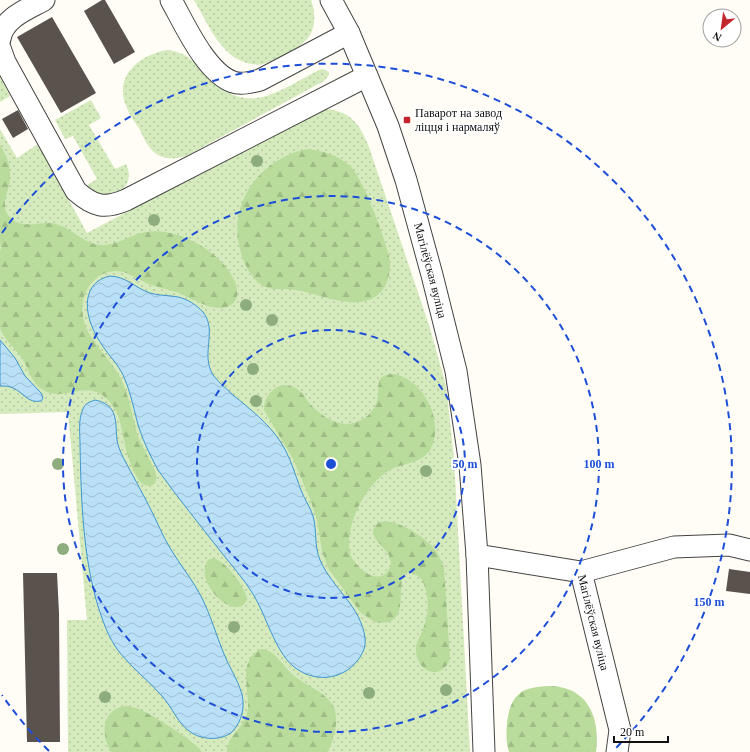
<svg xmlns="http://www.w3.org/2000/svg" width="750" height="752" viewBox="0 0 750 752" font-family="'Times New Roman',serif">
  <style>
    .grass { fill: url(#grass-dots) }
    .forest { fill: url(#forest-firs) }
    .water { fill: url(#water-waves); stroke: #3f96cf }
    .building { fill: #5a524d }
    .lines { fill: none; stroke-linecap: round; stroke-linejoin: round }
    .minor-casing { stroke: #444; stroke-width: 23 }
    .minor { stroke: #fff; stroke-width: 21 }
    .tree { fill: #8dad7f }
    .ring { fill: none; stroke: #1d4ed8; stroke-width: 2; stroke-dasharray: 7 5 }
    .poi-dot { fill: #c4262e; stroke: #fff; stroke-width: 1.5 }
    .labels { text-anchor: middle; stroke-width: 4; stroke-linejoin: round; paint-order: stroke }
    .poi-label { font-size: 12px; fill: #111; stroke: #fff; text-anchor: start }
    .street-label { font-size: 12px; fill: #111; stroke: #fff }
    .centre { fill: #1d4ed8; stroke: #fff; stroke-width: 2 }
    .ring-label { font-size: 12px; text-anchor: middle; font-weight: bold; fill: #1d4ed8; stroke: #fff; stroke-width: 4; stroke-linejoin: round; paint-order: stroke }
  </style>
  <defs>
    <pattern id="grass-dots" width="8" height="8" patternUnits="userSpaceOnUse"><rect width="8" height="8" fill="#d5ebbd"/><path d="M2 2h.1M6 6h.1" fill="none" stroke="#b6c8a1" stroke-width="1.8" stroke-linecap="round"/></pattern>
    <pattern id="forest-firs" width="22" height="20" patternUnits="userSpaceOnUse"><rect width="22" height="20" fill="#b9dc9c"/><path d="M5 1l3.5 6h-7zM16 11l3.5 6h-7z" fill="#9ebc85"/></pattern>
    <pattern id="water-waves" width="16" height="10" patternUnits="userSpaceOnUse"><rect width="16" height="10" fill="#b9e0f7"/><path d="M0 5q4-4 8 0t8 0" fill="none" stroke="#9ebfd3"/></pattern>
  </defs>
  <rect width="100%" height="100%" fill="#fffdf5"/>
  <!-- grass -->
  <path class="grass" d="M194,0H311C315,11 316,22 311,33C306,46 277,60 263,64C254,66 245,63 237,59C216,46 206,20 194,0Z
    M167,50C189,53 192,61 207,76C248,118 276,92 319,70L323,69L329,72V75L324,81L188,155C178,159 167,160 158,155C149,150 144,139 140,130C134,121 127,111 124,100C117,72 143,54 167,50Z
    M0,77L10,96L0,102Z
    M91,100L101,118L89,125L115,169L126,164C140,191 100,209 87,185L97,179L73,136L65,139L55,120Z
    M327,109C352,112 360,125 369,147L430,328L446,386L454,458L470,752H68L67,620H87L68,412L0,414V129L17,158L38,144L87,233L304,118Z"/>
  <!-- forest -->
  <path class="forest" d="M0,145C6,155 11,165 10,177C10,190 0,204 8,215C19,230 35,222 50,223C70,224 83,246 103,245C116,245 129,236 141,233C174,224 222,251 235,282C237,288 239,295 235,301C221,319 191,297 176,292C167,289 157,287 148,284C138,279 127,271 116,271C99,271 85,286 83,302C78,333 105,351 119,375C129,393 132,416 138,436C143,449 150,459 155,471C161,487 146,491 138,479C134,472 130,464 128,456C122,438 123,416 109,401C85,374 61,409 37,385C30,378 28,368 23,360C16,348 5,342 0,328V252L1,248L0,243Z
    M308,149C323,151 337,155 349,165C362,175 388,245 390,262C390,270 389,281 384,288C365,316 323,295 297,290C283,288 270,292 259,283C249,274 243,262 240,249C227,202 262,157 308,149Z
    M393,374C423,378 446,422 430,450C422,463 403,463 390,470C366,483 344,526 350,553C354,568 381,589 390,567C396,550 367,541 374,528C383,509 423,536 431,545C438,552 441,560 444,568L450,659C442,681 418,673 416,652C415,645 419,638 422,632C428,617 430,602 425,587C422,578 418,574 408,572L404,574L402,578L400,607L398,614L394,619L389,622L379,623L373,621L360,612L328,568L322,551L317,520L310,499L293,459L264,410C264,393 280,378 297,389C302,392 304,396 307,400C316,412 331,423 346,424C362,424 376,412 378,396C379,390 377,383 381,378C384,375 389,374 393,374Z
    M212,558C225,559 245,587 247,599C238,625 192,583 208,560Z
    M262,649C276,651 282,665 292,674C303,684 318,689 328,699C342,712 335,737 328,752H227C226,736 246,728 248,708C249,689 237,659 262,649Z
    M548,686C552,686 556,686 560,687C592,693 600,724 596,752H509C504,738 506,705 518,695C526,687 537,687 548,686Z
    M127,706C131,707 136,708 139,709C153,715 195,741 202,752H111C100,734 102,708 127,706Z"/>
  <!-- water -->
  <path class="water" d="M109,276C126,276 135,288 150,293C159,296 169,295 178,297C187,299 197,305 203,312C218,331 200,353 213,375C218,382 227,389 233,395C250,409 268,423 280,441C291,458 294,472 301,490C304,499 310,506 313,516C317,530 314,546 320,560C332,588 361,606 365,638C366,647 363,653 358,660C342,681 313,683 293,666C275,651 266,615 253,594C244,579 232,566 221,552C200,525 178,498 158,470C151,457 144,443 139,428C134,411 131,392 123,375C118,364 109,356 102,345C90,328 78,297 98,281C101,279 106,277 109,276Z
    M0,340L15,358L25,376L41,393L43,398L41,401C28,404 23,392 13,388C9,386 4,386 0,386Z
    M95,400C119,405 115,422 117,440C118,447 121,453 124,459C133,476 142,492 150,508C157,521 162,535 170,548C180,565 193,580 202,598C211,616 216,635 224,654C229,667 238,680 242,694C245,708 242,720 233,731C223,741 203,740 192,733C178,725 173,708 162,696C149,681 133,669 120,653C112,643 106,630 102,618C83,567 81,499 80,444C80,434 78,419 83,409C85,403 90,402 95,400Z"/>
  <!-- building -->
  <path class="building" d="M102,0H105L135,52L114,64L84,11Z
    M52,17L96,93L61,113L17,37Z
    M18,110L28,129L13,138L2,119Z
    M729,569L750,572V594L726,591Z
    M23,573H57L59,613L60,742H27Z"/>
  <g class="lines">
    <!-- minor casing -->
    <g class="minor-casing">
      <g id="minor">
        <path d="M171,0C184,23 206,73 233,82C241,85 252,82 260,80L349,33"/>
        <path id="s1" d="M331,0L349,33L388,126L406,180L432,275L456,371L470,465L477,555L484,752"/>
        <path d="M0,39C3,18 28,9 44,0"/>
        <path d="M0,48L5,62L76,191C94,207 105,209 126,200L367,76"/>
        <path d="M477,555L581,572L674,547L729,545L750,550"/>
        <path id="s2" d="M581,572L620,730L617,752"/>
      </g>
    </g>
    <!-- minor -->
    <use href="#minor" class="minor"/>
  </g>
  <!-- trees -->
  <g class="tree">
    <circle cx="257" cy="161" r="6"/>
    <circle cx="154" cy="220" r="6"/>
    <circle cx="246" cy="305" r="6"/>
    <circle cx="272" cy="320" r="6"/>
    <circle cx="253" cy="369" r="6"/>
    <circle cx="256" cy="401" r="6"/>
    <circle cx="58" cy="464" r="6"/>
    <circle cx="426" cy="471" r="6"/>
    <circle cx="63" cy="549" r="6"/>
    <circle cx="234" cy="627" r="6"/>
    <circle cx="446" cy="690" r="6"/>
    <circle cx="369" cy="693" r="6"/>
    <circle cx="105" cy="697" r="6"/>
  </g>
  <!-- distance rings -->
  <g class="ring">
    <circle cx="331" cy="464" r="134"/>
    <circle cx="331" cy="464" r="268"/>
    <path d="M49 751A402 402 0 0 1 2 695M2 233A402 402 0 1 1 613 751"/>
  </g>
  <!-- markers -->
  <rect class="poi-dot" x="403" y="116" width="8" height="8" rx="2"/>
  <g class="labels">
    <!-- poi labels -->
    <g class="poi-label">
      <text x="415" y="117">Паварот на завод<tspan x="415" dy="14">ліцця і нармаляў</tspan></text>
    </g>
    <!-- street labels -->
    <g class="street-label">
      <text dy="4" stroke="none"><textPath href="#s1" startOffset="289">Магілёўская вуліца</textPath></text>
      <text dy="4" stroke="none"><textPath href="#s2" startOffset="52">Магілёўская вуліца</textPath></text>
    </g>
  </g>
  <circle cx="331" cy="464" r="6" class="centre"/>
  <g class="ring-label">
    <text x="465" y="468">50 m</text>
    <text x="599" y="468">100 m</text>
    <text x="709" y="606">150 m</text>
  </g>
  <!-- north arrow -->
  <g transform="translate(722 28) rotate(209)"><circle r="19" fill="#ffffff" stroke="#a0a0a0"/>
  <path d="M0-3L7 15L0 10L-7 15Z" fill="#c4262e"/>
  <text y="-6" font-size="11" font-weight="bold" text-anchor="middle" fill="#111111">N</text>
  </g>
  <!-- scale -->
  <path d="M614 736v6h54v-6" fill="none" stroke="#111111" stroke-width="2"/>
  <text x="620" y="736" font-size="12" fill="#111111" stroke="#ffffff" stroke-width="3" paint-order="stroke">20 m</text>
</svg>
